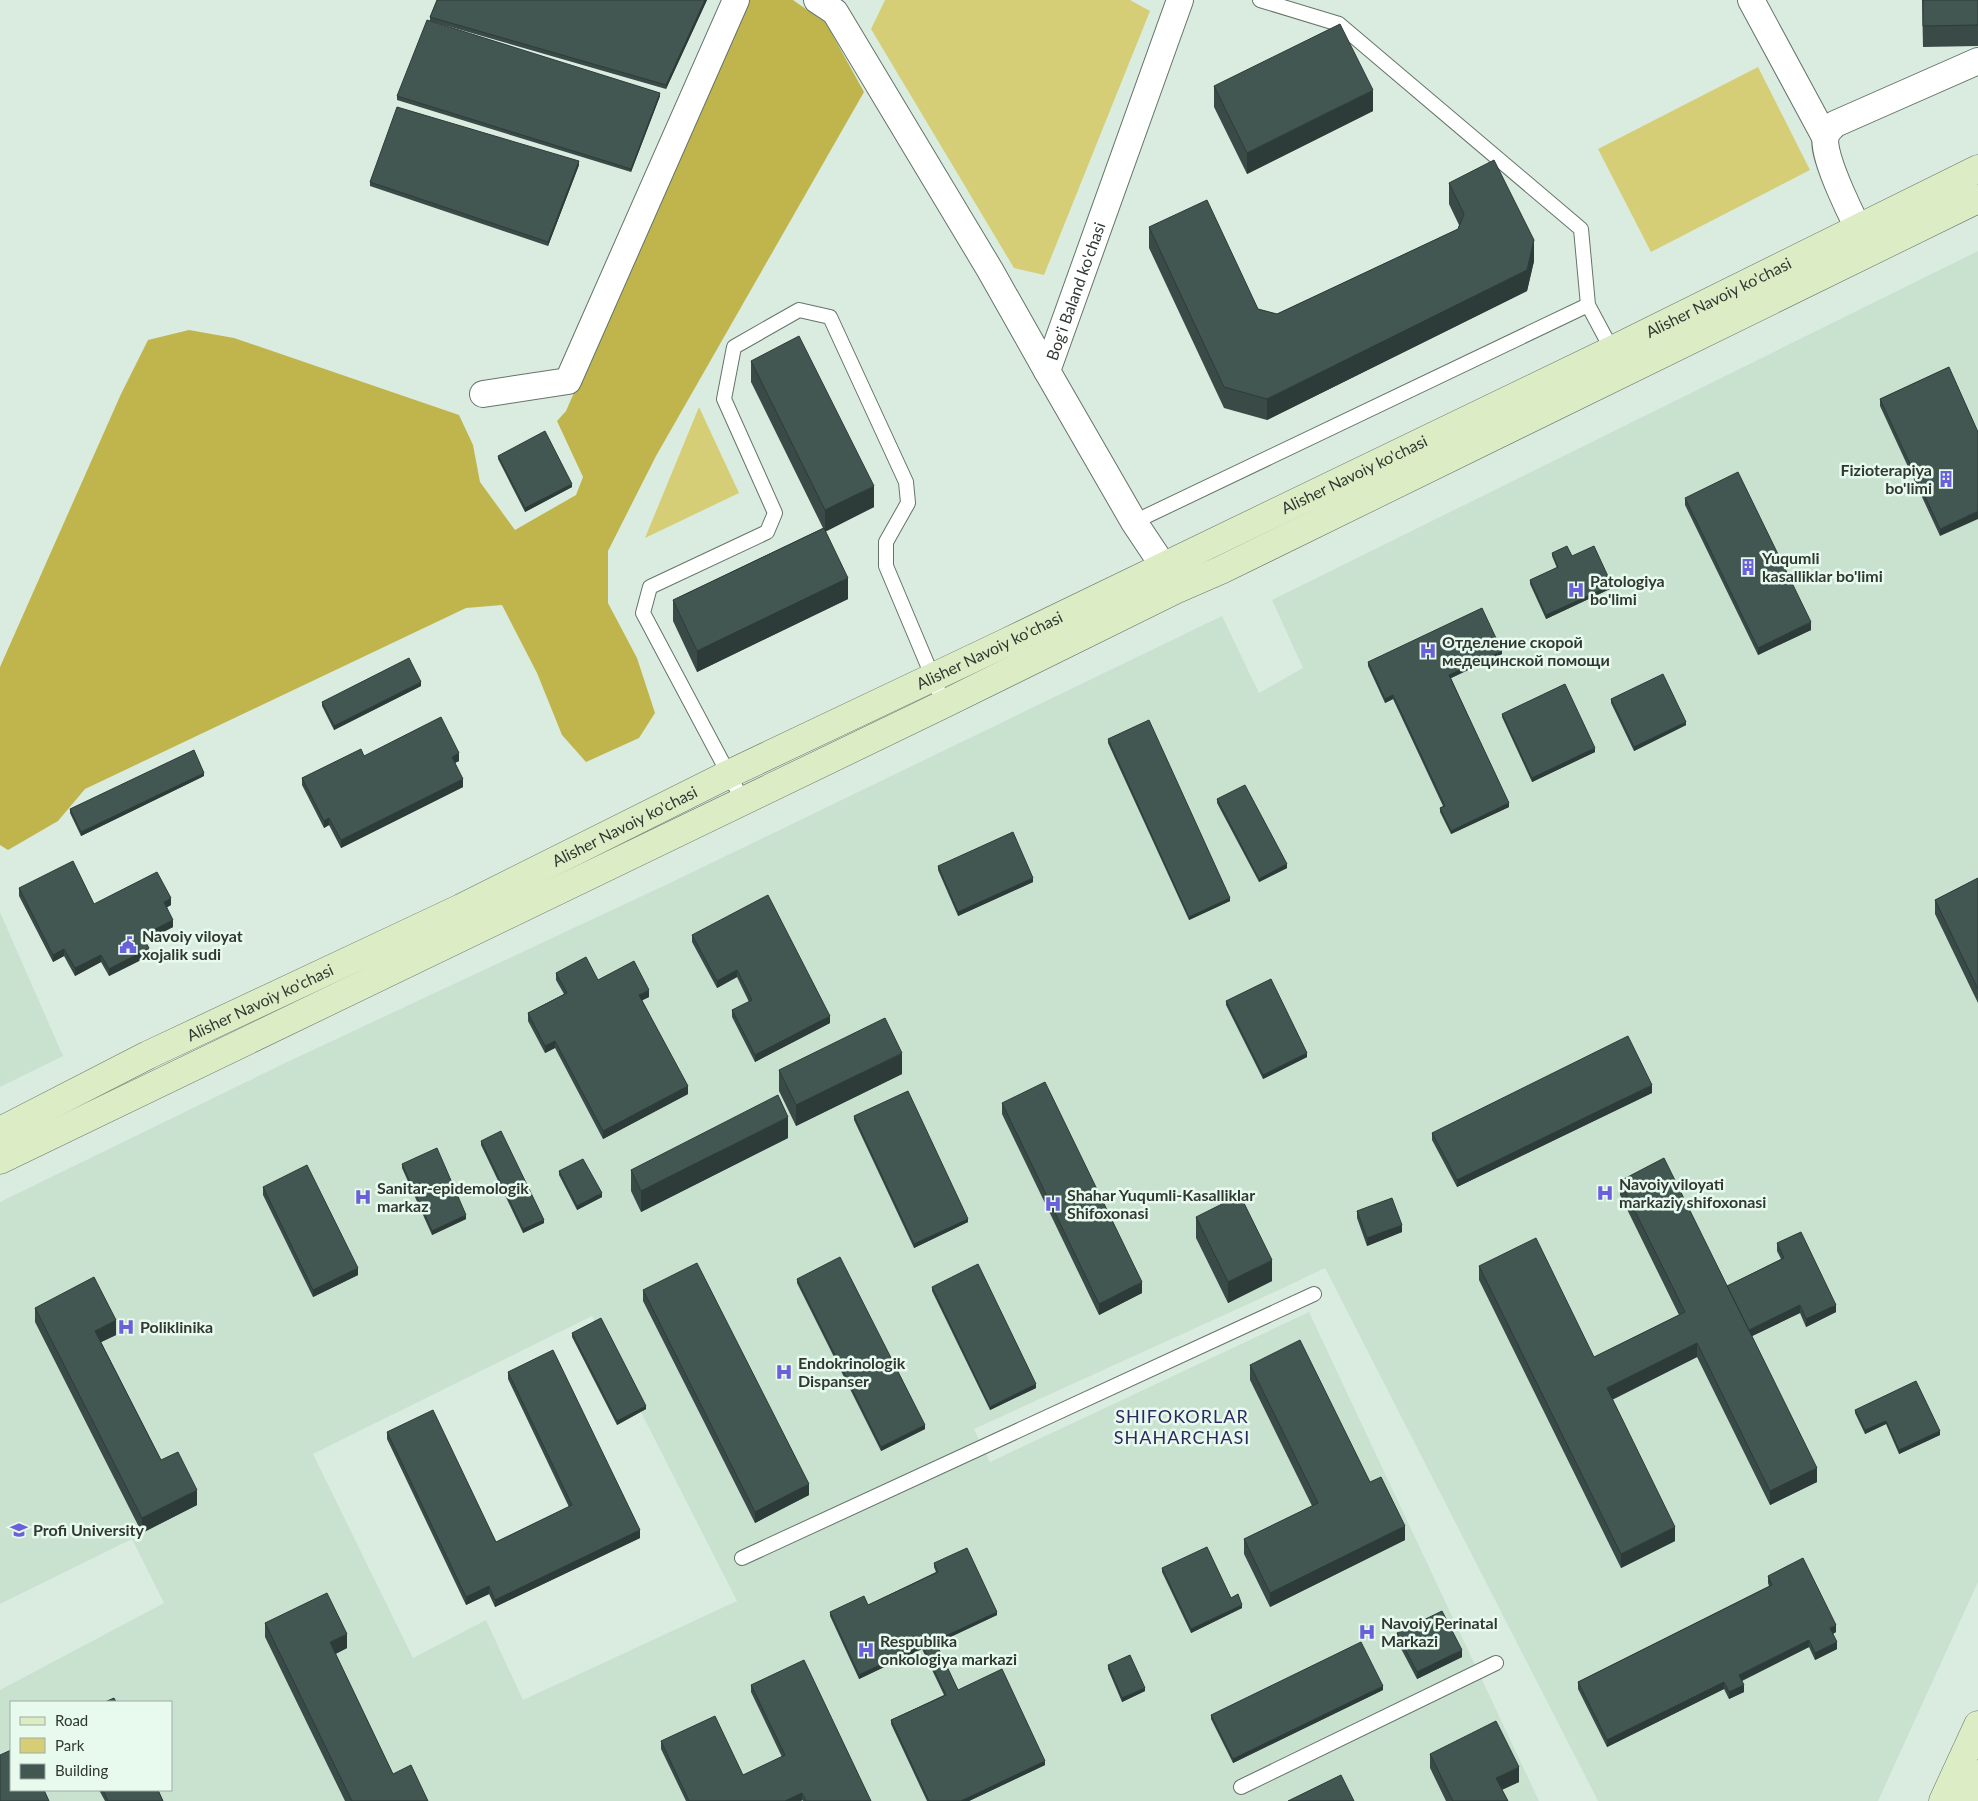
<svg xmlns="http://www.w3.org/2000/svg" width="1978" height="1801" viewBox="0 0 1978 1801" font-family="Lato,sans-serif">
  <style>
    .built { fill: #c9e2d0; fill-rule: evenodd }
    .green { fill: #d6ce76 }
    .forest { fill: #c0b54d }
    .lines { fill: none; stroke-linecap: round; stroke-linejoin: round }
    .lane-casing { stroke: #647469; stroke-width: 16 }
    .street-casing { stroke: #647469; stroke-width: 28 }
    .secondary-casing { stroke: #647469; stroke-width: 29 }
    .lane { stroke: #fff; stroke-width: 14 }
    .street { stroke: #fff; stroke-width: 26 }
    .secondary { stroke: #dcedc5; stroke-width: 28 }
    .wall { fill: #394a47 }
    .shaded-wall { fill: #2e3c39 }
    .building { fill: #425652; stroke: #2e3c39 }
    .labels { text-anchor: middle; stroke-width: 5; stroke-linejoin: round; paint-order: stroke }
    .street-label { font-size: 16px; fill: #313833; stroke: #e7faed }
    .poi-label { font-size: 16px; font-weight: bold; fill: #313833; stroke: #e7faed; text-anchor: start }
    .neighbourhood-label { font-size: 18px; letter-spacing: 1px; fill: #2c2862; stroke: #e7faed }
  </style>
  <rect width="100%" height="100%" fill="#daecdf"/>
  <!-- built -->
  <path class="built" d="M1978,251V1582L1878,1801H1598L1325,1268L1279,1290L974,1429L990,1462L1309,1312L1539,1801H0V1690L164,1603L132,1539L0,1604V1202L285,1063L674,881L1222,616L1259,693L1303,668L1272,600ZM592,1316L737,1601L523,1700L486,1620L413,1658L313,1454ZM11,1702H171V1790H11Z
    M0,912L63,1056L0,1087Z"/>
  <!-- green -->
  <path class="green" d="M885,0H1130L1150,11L1044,275L1014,268L871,29Z
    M1758,67L1810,170L1651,252L1598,149Z
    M699,407L739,493L645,538Z"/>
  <!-- forest -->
  <path class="forest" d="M746,0H793L826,23L864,92L656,456L608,551V603L637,658L655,713L639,738L586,762L562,735L537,673L502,605L466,608L85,789L58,821L8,850L0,845V667L121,394L148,340L189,330L234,338L459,415L473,445L480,482L515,530L576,495L583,477L557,421L566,411Z"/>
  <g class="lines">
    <!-- lane casing -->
    <g class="lane-casing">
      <path id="lane" d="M1260,0L1339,24L1581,229L1588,305L1612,350
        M1134,522L1588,305
        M743,801L643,613L650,587L767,532L775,513L724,399L734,347L799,310L830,317L906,482L908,503L886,542V566L944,704
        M742,1558L1314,1294
        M1241,1787L1496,1663"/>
    </g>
    <!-- street casing -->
    <g class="street-casing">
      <g id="street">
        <path d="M817,0L835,12L990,270L1047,371"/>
        <path d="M1751,0L1825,137"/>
        <path d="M1868,246C1858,229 1819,153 1826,136C1827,132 1832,127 1835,124L1978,61"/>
        <path d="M483,394L568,381L736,0"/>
        <path id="s1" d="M1173,587L1164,567L1134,522L1047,371L1180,0"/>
      </g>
    </g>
    <!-- secondary casing -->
    <g class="secondary-casing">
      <g id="secondary">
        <path id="s2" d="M0,1131L148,1055L461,908L729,774L1005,643L1612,350L1978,169"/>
        <path d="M0,1160L944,704L1175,590L1221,570L1978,199"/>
        <path d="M1943,1801L1978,1725"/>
        <path d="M1965,1801L1978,1774"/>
      </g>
    </g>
    <!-- lane -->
    <use href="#lane" class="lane"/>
    <!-- street -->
    <use href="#street" class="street"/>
    <!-- secondary -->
    <use href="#secondary" class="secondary"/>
  </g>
  <!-- wall -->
  <path class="wall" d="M437,0H707L666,89L430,21V17Z
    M1922,0H1978V46L1923,47Z
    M1214,86L1373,111L1247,174L1214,107Z
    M397,96H660L631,172L397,100Z
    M579,165L548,246L370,186V182Z
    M1449,183L1534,261L1527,291L1267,420L1224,408L1149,248V227L1258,309L1277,314L1458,229L1459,225L1449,204Z
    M751,361L874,507L825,531L848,599L697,672L673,621V600L823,528L751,382Z
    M1949,367L1940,536L1880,406V399Z
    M498,456L572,487L525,512L498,459Z
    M1685,498L1811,630L1758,655L1685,505Z
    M1552,553L1572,556L1612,588L1546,619L1530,584V580L1557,568L1552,556Z
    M1502,654L1451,678L1509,807L1451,834L1440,812V808L1443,806L1393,699L1385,703L1368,666V662Z
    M421,686L334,730L322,706V702Z
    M1611,699L1686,725L1634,751L1611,703Z
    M1502,714L1595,752L1532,782L1502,717Z
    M1108,739L1230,901L1189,920L1108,743Z
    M364,756L459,761L455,763L463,787L341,848L329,825L324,828L302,785V778Z
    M204,776L81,836L70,813V809Z
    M1217,799L1287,868L1259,882L1217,803Z
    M938,866L1033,882L958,916L938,870Z
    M1978,878V1003L1935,914V900Z
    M19,888L94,904L171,905L167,907L173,927L145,941L149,956L109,976L101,962L75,976L64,956L53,962L19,896Z
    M692,935L830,1023L755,1062L732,1017V1010L749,1002L737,977L717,988L692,942Z
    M556,973L598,980L649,997L642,1000L688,1094L603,1139L555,1048L545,1053L528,1021V1013L564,994L556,980Z
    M1226,1001L1307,1057L1263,1079L1226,1005Z
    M779,1070L902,1074L796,1126L779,1091Z
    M1652,1093L1457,1187L1432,1140V1133Z
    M1002,1103L1142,1293L1099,1315L1002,1114Z
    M854,1116L968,1222L914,1248L854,1120Z
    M788,1138L641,1212L631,1191V1170Z
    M481,1141L544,1223L523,1233L481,1145Z
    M402,1164L466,1219L432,1235L402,1168Z
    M559,1171L602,1197L577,1210L559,1175Z
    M1620,1181L1727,1286L1781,1259L1777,1251V1243L1836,1312L1806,1327L1800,1313L1752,1336L1817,1482L1770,1505L1697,1357L1612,1400L1675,1541L1621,1568L1479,1280V1266L1594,1357L1679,1315L1620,1195Z
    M263,1187L358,1275L313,1297L263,1195Z
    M1357,1211L1402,1232L1367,1246L1357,1218Z
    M1196,1217L1272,1281L1228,1303L1196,1238Z
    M797,1279L925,1429L881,1451L797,1283Z
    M932,1287L1036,1388L990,1410L932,1291Z
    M643,1290L809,1495L755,1523L643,1301Z
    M35,1308L116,1335L101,1342L161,1460L197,1505L142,1533L35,1322Z
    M572,1333L646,1409L617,1425L572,1337Z
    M1250,1365L1370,1482L1405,1540L1270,1607L1244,1554V1539L1312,1506L1250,1380Z
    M508,1372L640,1538L495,1607L489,1594L466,1605L387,1439V1432L496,1542L569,1507L508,1379Z
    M1855,1410L1940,1435L1899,1454L1886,1424L1865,1434L1855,1413Z
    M934,1563L997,1615L936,1644L958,1690L1045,1765L969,1801H927L891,1724V1720L944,1695L922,1649L859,1679L830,1616V1612L868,1605L936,1572L934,1567Z
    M1162,1568L1231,1598L1242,1608L1191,1633L1162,1572Z
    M1768,1576L1836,1632L1833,1634L1837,1649L1815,1660L1809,1647L1742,1681L1744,1692L1729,1699L1724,1689L1607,1747L1578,1689V1682L1769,1586L1768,1583Z
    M265,1623L347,1648L335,1654L393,1774L428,1801H345L265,1637Z
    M1397,1633L1462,1657L1417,1679L1397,1641Z
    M1108,1665L1145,1691L1122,1702L1108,1669Z
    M751,1685L871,1801H803L802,1800L801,1801H686L661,1749V1741L743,1775L782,1757L751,1692Z
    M1383,1690L1233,1763L1211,1719V1715Z
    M1430,1754L1519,1782L1502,1790L1508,1801H1446L1430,1768Z
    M99,1790H158L163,1801H105Z"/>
  <!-- shaded-wall -->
  <path class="shaded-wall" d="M705,0H707L666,89V85Z
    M1373,90V111L1247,174V153Z
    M660,93V96L631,172V169Z
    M579,161V165L548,246V242Z
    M1534,240V261L1527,291L1267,420V399Z
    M572,484V487L525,512V508Z
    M874,486V507L825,532V510Z
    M1978,511V519L1940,536V529Z
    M848,578V599L697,672V651Z
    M1612,585V588L1546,619V615Z
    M1811,622V630L1758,655V648Z
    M1502,651V654L1449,679V675Z
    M421,682V686L334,730V726Z
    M1393,695V699L1385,703V699Z
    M1686,722V725L1634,751V747Z
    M1595,748V752L1532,782V778Z
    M459,753V761L452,764V757Z
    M204,773V776L81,836V832Z
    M463,779V787L341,848V840Z
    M1509,803V807L1451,834V831Z
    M329,818V825L324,828V821Z
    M1287,864V868L1259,882V879Z
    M1033,878V882L958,916V912Z
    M171,898V905L164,909V902Z
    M1230,898V901L1189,920V917Z
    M173,920V927L142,943V936Z
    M149,948V956L109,976V969Z
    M64,949V956L53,962V955Z
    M101,955V962L75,976V968Z
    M737,970V977L717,988V981Z
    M649,990V997L639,1002V995Z
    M830,1016V1023L755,1062V1055Z
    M555,1041V1048L545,1053V1046Z
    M902,1053V1074L796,1126V1105Z
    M1307,1053V1057L1263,1079V1075Z
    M1652,1085V1093L1457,1187V1180Z
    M688,1086V1094L603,1139V1131Z
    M788,1117V1138L641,1212V1191Z
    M602,1193V1197L577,1210V1206Z
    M466,1215V1219L432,1235V1231Z
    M968,1219V1222L914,1248V1244Z
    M544,1220V1223L523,1233V1229Z
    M1402,1225V1232L1367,1246V1238Z
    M1272,1260V1281L1228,1303V1282Z
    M358,1268V1275L313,1297V1290Z
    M1142,1282V1293L1099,1315V1304Z
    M1800,1305V1313L1746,1339V1332Z
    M1836,1305V1312L1806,1327V1319Z
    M116,1320V1335L95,1345V1331Z
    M1697,1343V1357L1607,1402V1388Z
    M1036,1384V1388L990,1410V1407Z
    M646,1406V1409L617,1425V1421Z
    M1886,1421V1424L1865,1434V1430Z
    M925,1425V1429L881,1451V1447Z
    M1940,1431V1435L1899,1454V1450Z
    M1817,1468V1482L1770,1505V1491Z
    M809,1484V1495L755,1523V1512Z
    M197,1490V1505L142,1533V1518Z
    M1405,1526V1540L1270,1607V1593Z
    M1675,1527V1541L1621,1568V1554Z
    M640,1530V1538L495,1607V1600Z
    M489,1586V1594L466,1605V1597Z
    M1242,1605V1608L1191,1633V1629Z
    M997,1612V1615L935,1644V1641Z
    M1836,1625V1632L1830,1635V1628Z
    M347,1634V1648L330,1657V1642Z
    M1809,1640V1647L1739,1682V1675Z
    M1837,1642V1649L1815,1660V1653Z
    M922,1645V1649L859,1679V1675Z
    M1462,1650V1657L1417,1679V1672Z
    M1724,1682V1689L1607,1747V1740Z
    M1744,1685V1692L1729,1699V1692Z
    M1383,1686V1690L1233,1763V1759Z
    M1145,1688V1691L1122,1702V1698Z
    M1045,1761V1765L969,1801H961Z
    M1519,1767V1782L1496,1792V1778Z
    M802,1793V1800L801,1801H785Z"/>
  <!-- building -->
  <path class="building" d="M437,0H705L666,85L430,17Z
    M1923,0H1978V25L1923,26Z
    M427,20L660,93L631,169L397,96Z
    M1340,24L1373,90L1247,153L1214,86Z
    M397,107L579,161L548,242L370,182Z
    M1494,160L1534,240L1527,270L1267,399L1224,387L1149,227L1207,200L1258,309L1277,314L1458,229L1464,214L1449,183Z
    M799,336L874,486L825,510L751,361Z
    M1949,367L1978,432V511L1940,529L1880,399Z
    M545,431L572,484L525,508L498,456Z
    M1738,472L1811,622L1758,648L1685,498Z
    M824,528L848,578L697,651L673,600Z
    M1567,546L1572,556L1594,546L1612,585L1546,615L1530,580L1558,567L1552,553Z
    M1482,608L1502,651L1449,675L1509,803L1451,831L1440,808L1445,806L1393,695L1385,699L1368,662Z
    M409,658L421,682L334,726L322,702Z
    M1663,674L1686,722L1634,747L1611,699Z
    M1565,684L1595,748L1532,778L1502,714Z
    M441,717L459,753L452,757L463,779L341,840L329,818L324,821L302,778L361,749L364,756Z
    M1149,720L1230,898L1189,917L1108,739Z
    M194,750L204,773L81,832L70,809Z
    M1245,785L1287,864L1259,879L1217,799Z
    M1013,832L1033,878L958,912L938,866Z
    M73,861L94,904L157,872L171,898L164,902L173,920L142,936L149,948L109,969L101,955L75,968L64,949L53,955L19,888Z
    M1978,878V989L1935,900Z
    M768,895L830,1016L755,1055L732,1010L752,1000L737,970L717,981L692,935Z
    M586,957L598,980L634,961L649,990L639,995L688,1086L603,1131L555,1041L545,1046L528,1013L567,993L556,973Z
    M1271,979L1307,1053L1263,1075L1226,1001Z
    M885,1018L902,1053L796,1105L779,1070Z
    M1628,1036L1652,1085L1457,1180L1432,1133Z
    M1045,1082L1142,1282L1099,1304L1002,1103Z
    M908,1091L968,1219L914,1244L854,1116Z
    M778,1095L788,1117L641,1191L631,1170Z
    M501,1131L544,1220L523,1229L481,1141Z
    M437,1148L466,1215L432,1231L402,1164Z
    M1664,1158L1817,1468L1770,1491L1697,1343L1607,1388L1675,1527L1621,1554L1479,1266L1536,1238L1594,1357L1685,1312L1620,1181Z
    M583,1159L602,1193L577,1206L559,1171Z
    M307,1165L358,1268L313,1290L263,1187Z
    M1240,1195L1272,1260L1228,1282L1196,1217Z
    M1392,1198L1402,1225L1367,1238L1357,1211Z
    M1801,1232L1836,1305L1806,1319L1800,1305L1749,1330L1727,1286L1784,1258L1777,1243Z
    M840,1257L925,1425L881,1447L797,1279Z
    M697,1263L809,1484L755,1512L643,1290Z
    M978,1264L1036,1384L990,1407L932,1287Z
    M94,1277L116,1320L95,1331L161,1460L178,1452L197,1490L142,1518L35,1308Z
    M601,1318L646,1406L617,1421L572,1333Z
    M1300,1340L1370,1482L1381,1477L1405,1526L1270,1593L1244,1539L1318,1503L1250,1365Z
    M553,1350L640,1530L495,1600L489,1586L466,1597L387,1432L433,1410L496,1542L572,1505L508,1372Z
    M1916,1381L1940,1431L1899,1450L1886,1421L1865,1430L1855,1410Z
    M1207,1547L1231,1598L1238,1594L1242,1605L1191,1629L1162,1568Z
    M967,1548L997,1612L935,1641L958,1690L1002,1669L1045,1761L961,1801H929L891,1720L946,1695L922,1645L859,1675L830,1612L864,1596L868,1605L938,1572L934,1563Z
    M1803,1558L1836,1625L1830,1628L1837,1642L1815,1653L1809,1640L1739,1675L1744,1685L1729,1692L1724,1682L1607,1740L1578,1682L1772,1585L1768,1576Z
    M327,1593L347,1634L330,1642L393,1774L411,1765L428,1801H352L265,1623Z
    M1442,1611L1462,1650L1417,1672L1397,1633Z
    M1361,1642L1383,1686L1233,1759L1211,1715Z
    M1130,1655L1145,1688L1122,1698L1108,1665Z
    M804,1660L871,1801H806L802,1793L785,1801H689L661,1741L715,1716L743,1775L785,1755L751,1685Z
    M114,1698L116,1702H105Z
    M1496,1721L1519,1767L1496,1778L1508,1801H1453L1430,1754Z
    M11,1750V1790H44L49,1801H0V1755Z
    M1341,1775L1354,1801H1288Z
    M103,1790H158L163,1801H108Z"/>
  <!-- icons -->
  <defs>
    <g id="building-bare" transform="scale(1.35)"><path d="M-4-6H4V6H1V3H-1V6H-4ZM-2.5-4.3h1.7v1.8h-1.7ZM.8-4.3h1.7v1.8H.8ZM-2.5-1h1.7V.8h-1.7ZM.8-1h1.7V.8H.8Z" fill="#6a60da" stroke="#e7faed" stroke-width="2.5" paint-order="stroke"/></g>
    <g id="hospital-bare" transform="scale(1.35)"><path d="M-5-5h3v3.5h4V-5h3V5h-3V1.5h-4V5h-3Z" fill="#6a60da" stroke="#e7faed" stroke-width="2.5" paint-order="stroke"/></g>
    <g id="civic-bare" transform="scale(1.35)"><path d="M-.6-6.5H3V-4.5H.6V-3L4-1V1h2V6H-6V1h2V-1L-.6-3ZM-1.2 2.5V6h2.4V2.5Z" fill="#6a60da" stroke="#e7faed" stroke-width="2.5" paint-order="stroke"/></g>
    <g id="university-bare" transform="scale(1.35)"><path d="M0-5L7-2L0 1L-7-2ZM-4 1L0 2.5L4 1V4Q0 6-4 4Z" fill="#6a60da" stroke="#e7faed" stroke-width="2.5" paint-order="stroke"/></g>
  </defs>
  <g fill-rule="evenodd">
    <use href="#building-bare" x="1946" y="479"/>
    <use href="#building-bare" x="1748" y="567"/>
    <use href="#hospital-bare" x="1576" y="590"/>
    <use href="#hospital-bare" x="1428" y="651"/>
    <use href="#civic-bare" x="128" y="945"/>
    <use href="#hospital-bare" x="1605" y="1193"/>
    <use href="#hospital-bare" x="363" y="1197"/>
    <use href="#hospital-bare" x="1053" y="1204"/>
    <use href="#hospital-bare" x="126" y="1327"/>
    <use href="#hospital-bare" x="784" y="1372"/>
    <use href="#university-bare" x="19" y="1530"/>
    <use href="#hospital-bare" x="1367" y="1632"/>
    <use href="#hospital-bare" x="866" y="1650"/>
  </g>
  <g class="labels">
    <!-- street labels -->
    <g class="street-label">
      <text dy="6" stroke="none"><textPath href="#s1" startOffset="335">Bog'i Baland ko'chasi</textPath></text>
      <text dy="6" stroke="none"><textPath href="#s2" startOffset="1910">Alisher Navoiy ko'chasi</textPath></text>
      <text dy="6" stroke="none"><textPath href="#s2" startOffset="1505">Alisher Navoiy ko'chasi</textPath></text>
      <text dy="6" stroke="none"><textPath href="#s2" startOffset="1100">Alisher Navoiy ko'chasi</textPath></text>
      <text dy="6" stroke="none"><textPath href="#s2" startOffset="695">Alisher Navoiy ko'chasi</textPath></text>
      <text dy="6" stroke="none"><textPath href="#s2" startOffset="290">Alisher Navoiy ko'chasi</textPath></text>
    </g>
    <!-- poi labels -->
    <g class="poi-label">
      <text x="1932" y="476" text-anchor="end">Fizioterapiya<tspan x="1932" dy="18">bo'limi</tspan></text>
      <text x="1762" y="564">Yuqumli<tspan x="1762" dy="18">kasalliklar bo'limi</tspan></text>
      <text x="1590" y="587">Patologiya<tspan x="1590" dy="18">bo'limi</tspan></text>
      <text x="1442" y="648">Отделение скорой<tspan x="1442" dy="18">медецинской помощи</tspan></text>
      <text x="142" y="942">Navoiy viloyat<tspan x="142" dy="18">xojalik sudi</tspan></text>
      <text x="1619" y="1190">Navoiy viloyati<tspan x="1619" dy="18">markaziy shifoxonasi</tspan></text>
      <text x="377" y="1194">Sanitar-epidemologik<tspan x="377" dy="18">markaz</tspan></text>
      <text x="1067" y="1201">Shahar Yuqumli-Kasalliklar<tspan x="1067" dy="18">Shifoxonasi</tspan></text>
      <text x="140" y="1333">Poliklinika</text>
      <text x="798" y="1369">Endokrinologik<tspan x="798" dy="18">Dispanser</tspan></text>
      <text x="33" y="1536">Profi University</text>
      <text x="1381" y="1629">Navoiy Perinatal<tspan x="1381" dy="18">Markazi</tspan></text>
      <text x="880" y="1647">Respublika<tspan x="880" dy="18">onkologiya markazi</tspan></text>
    </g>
    <!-- neighbourhood labels -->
    <g class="neighbourhood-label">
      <text x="1182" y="1423">SHIFOKORLAR<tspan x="1182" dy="21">SHAHARCHASI</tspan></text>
    </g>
  </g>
  <!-- legend -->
  <rect x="10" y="1701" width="162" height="90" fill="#e7faed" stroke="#9eaca3"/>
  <rect x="20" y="1717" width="25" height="8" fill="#dcedc5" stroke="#9eaca3"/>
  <text x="55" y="1726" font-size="15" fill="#313833">Road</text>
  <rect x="20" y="1738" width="25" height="15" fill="#d6ce76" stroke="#9eaca3"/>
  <text x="55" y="1751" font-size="15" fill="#313833">Park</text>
  <rect x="20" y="1764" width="25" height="15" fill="#425652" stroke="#9eaca3"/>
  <text x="55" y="1776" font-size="15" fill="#313833">Building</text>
</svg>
